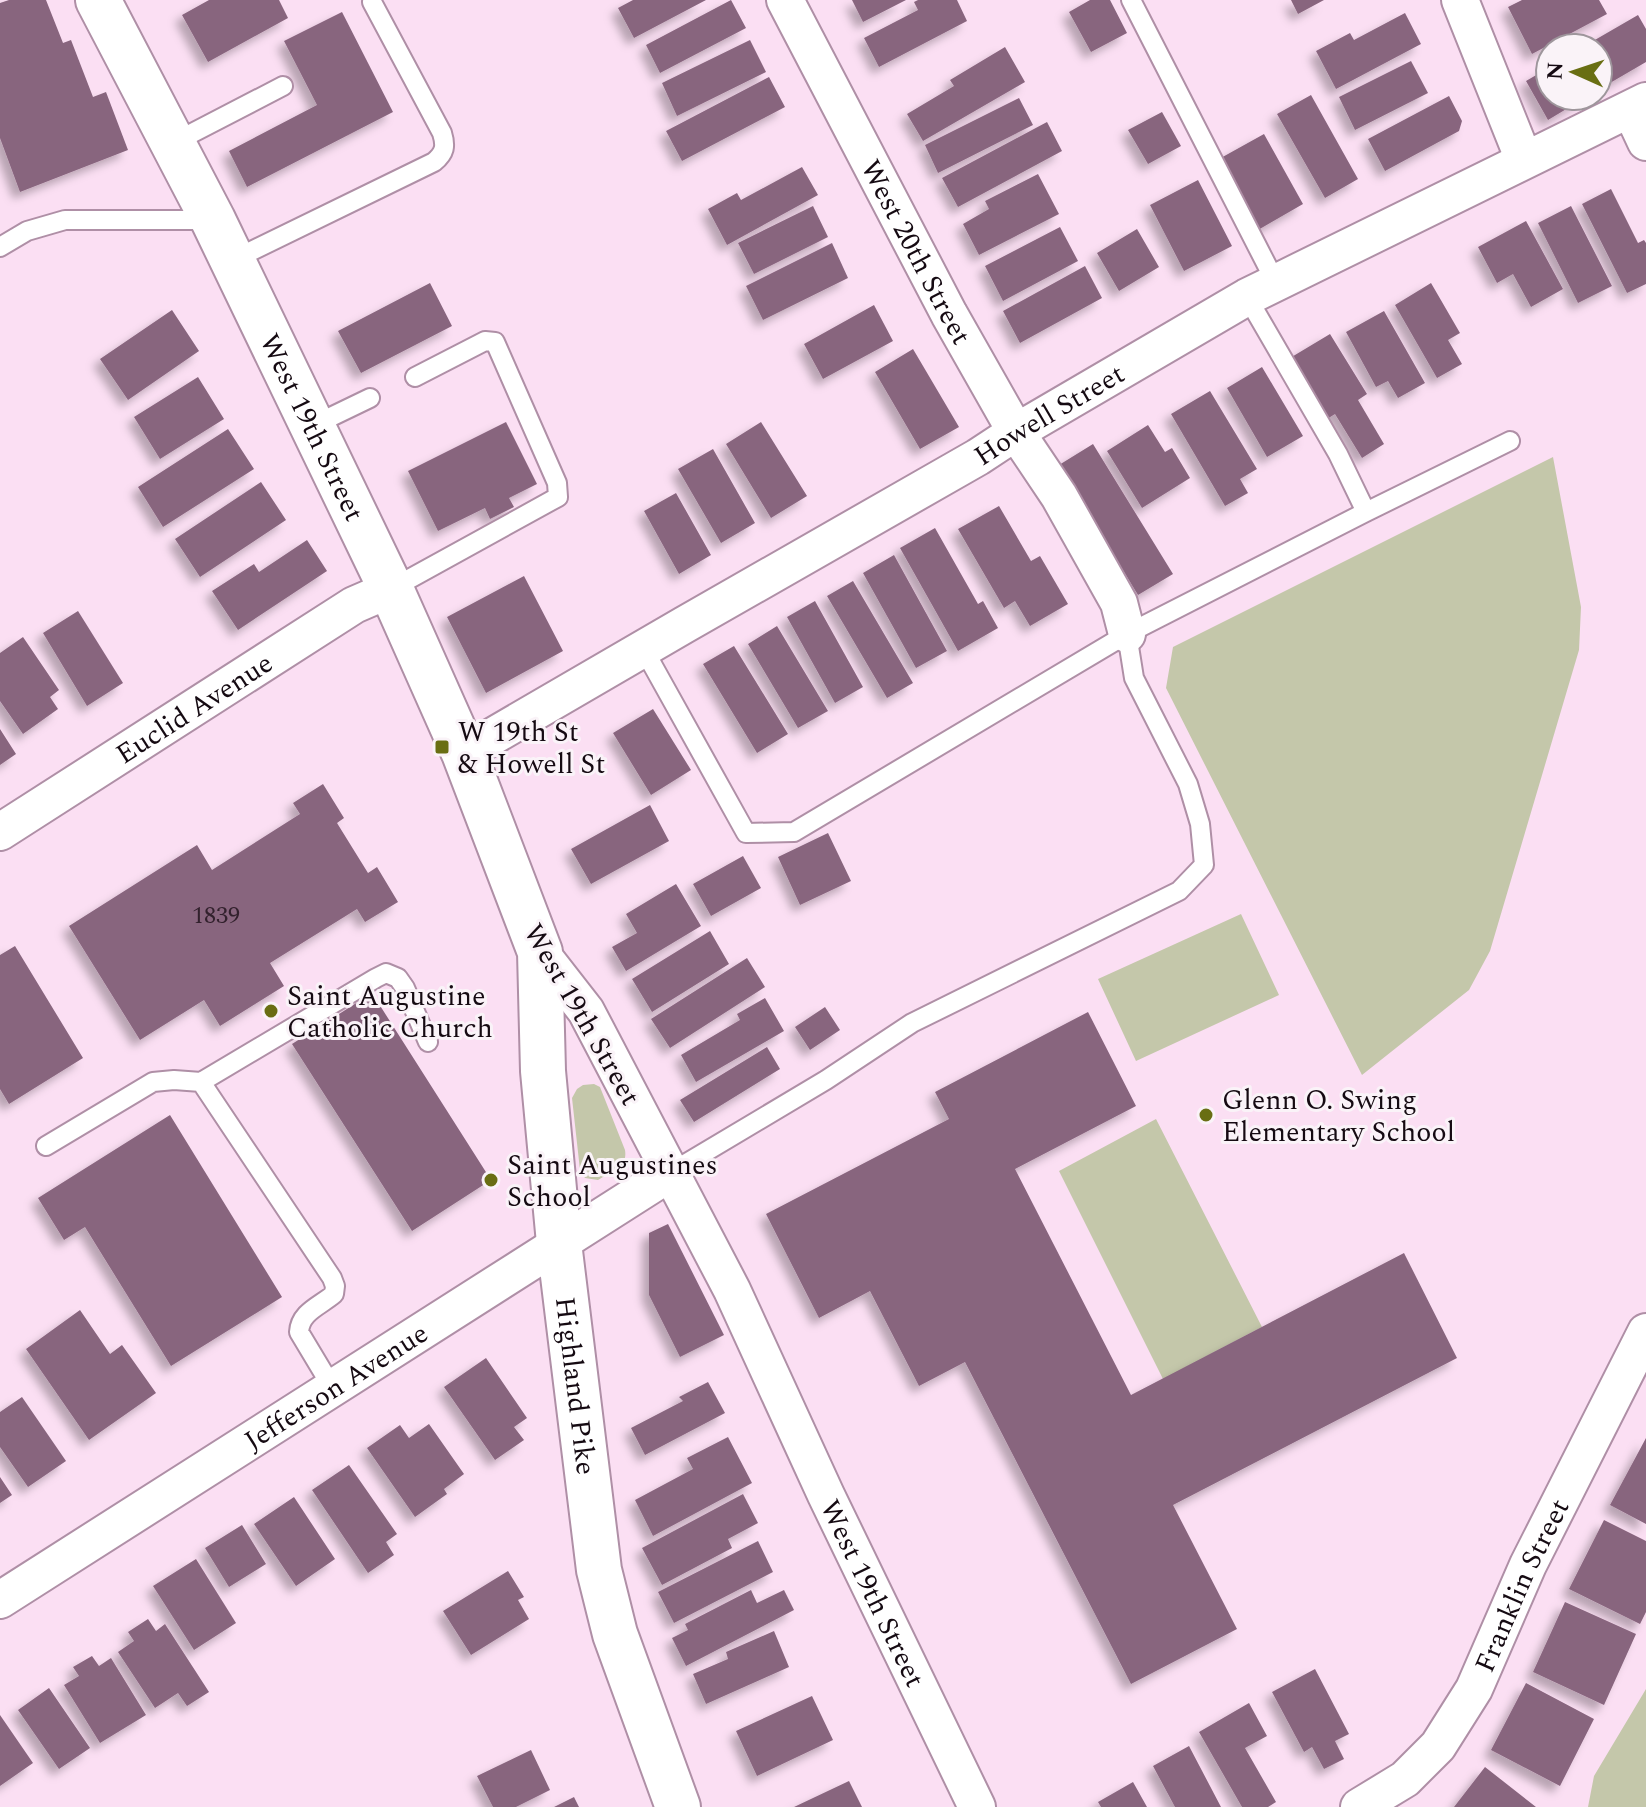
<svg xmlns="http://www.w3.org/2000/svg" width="1646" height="1807" viewBox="0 0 1646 1807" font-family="Spectral,serif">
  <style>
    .green { fill: #c4c7aa }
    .building { fill: #88657e; filter: url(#shadow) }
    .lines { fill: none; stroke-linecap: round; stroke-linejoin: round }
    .lane-casing { stroke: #af8fa6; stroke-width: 22 }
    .street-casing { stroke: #af8fa6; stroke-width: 40 }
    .secondary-casing { stroke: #af8fa6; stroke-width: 48 }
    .lane { stroke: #fff; stroke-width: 18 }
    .street { stroke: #fff; stroke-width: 36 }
    .secondary { stroke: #fff; stroke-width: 44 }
    .poi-dot { fill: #696e13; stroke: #faf3f8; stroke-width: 3 }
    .labels { text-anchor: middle; stroke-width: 6; stroke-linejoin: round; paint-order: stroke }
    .number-label { font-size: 24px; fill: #32212d }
    .street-label { font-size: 28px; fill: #150a12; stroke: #faf3f8 }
    .poi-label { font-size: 28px; fill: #150a12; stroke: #faf3f8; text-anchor: start }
  </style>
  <defs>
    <filter id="shadow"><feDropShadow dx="-7" dy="7" stdDeviation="4" flood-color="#0004"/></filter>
  </defs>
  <rect width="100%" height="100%" fill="#fbdff3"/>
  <!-- green -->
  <path class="green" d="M1553,457L1581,607L1579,650L1490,951L1469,990L1362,1075L1166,688L1173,647Z
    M1241,914L1279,995L1136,1061L1098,979Z
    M583,1085L594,1084L600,1087L625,1150C628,1168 611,1172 598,1180L585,1178L580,1170L572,1098L577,1089Z
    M1156,1119L1262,1327L1163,1379L1059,1171Z
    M1646,1689V1807H1588L1594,1776Z"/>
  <!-- building -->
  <path class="building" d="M9,0H46L63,43L71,40L93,97L106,92L128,150L20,192L0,138V3Z
    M209,0H279L288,18L208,62L182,15Z
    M633,0H706L634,38L618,8Z
    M731,0L746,28L660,73L646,45Z
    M852,0H906L863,22Z
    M918,0H957L967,21L879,67L864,38L918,10L914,2Z
    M1090,0H1110L1127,33L1091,52L1069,12Z
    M1291,0H1324L1298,14Z
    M1522,0H1599L1607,14L1532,54L1508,7Z
    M342,12L393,112L247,187L229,151L317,105L284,41Z
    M1405,13L1421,44L1336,89L1316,51L1350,33L1354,40Z
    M1638,15L1646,29V62L1598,90V48H1581Z
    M750,40L766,72L677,116L662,83Z
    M1005,47L1025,82L923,141L907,114L954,86L950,80Z
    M1411,61L1428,93L1355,130L1339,97Z
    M1550,67V96H1588L1548,120L1526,81Z
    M769,77L785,107L682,161L666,131Z
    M1311,95L1358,179L1325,198L1277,114Z
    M1449,96L1462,121L1459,131L1385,171L1368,139Z
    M1019,98L1033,125L938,173L925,145Z
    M1162,112L1181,146L1148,164L1128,130Z
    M1047,122L1062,151L958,207L942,178Z
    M1264,134L1303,204L1258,230L1219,159Z
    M802,167L818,195L727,245L708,209L737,193L741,200Z
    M1038,174L1059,214L979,255L963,224L989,209L985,201Z
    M1198,180L1232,246L1184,271L1150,205Z
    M1611,189L1638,243L1644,240L1646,243V284L1627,293L1582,204Z
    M813,206L828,237L754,274L738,243Z
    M1571,206L1612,286L1578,303L1538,223Z
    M1526,221L1563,289L1531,307L1513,274L1497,283L1478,247Z
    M1060,227L1078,261L1003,301L985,266Z
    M1137,229L1159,267L1119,291L1097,253Z
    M832,243L848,278L763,320L746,286Z
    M1085,266L1102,298L1020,343L1003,311Z
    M430,283L452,326L361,373L338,331Z
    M1431,283L1460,333L1448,340L1462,364L1437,378L1395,305Z
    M874,305L893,341L823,379L804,344Z
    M172,310L199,351L128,400L100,359Z
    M1384,311L1425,383L1398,398L1388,381L1376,387L1346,332Z
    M1330,334L1367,394L1358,400L1384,444L1362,458L1335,414L1327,419L1290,358Z
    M913,349L959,427L920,449L875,372Z
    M1262,367L1303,436L1267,457L1227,388Z
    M198,377L224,419L160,459L134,417Z
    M1210,391L1257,469L1240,479L1248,493L1225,506L1171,414Z
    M506,422L537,484L509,498L514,507L490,519L485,508L438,531L408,471Z
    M761,422L807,496L771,518L726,444Z
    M1148,425L1165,452L1172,448L1190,478L1142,508L1107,451Z
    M228,429L254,469L163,527L138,487Z
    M1093,444L1173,574L1138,595L1059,465Z
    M713,449L755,523L721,543L678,469Z
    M261,482L286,520L200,577L175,539Z
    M676,493L711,555L679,574L644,511Z
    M999,506L1031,561L1040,556L1068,604L1030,626L1015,601L1004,608L958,529Z
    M935,528L978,604L983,601L998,628L958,651L900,548Z
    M307,540L327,571L238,630L212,591L254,564L259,572Z
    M894,555L947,651L916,668L863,573Z
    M524,576L563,651L486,693L447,617Z
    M853,581L913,683L887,698L827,596Z
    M815,601L863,687L835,703L787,617Z
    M78,611L123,683L87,706L43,633Z
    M777,626L828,711L798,728L748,644Z
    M23,637L59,690L50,697L58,709L23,734L0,701V653Z
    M734,646L788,734L757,753L703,664Z
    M653,709L691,770L651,795L613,733Z
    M0,729L16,754L0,765Z
    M323,784L344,818L337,823L368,873L377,867L398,902L365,922L357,909L270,963L284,986L220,1026L204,1000L140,1040L69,926L197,845L212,870L300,814L293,803Z
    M650,805L669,841L591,884L571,849Z
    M828,833L851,881L800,905L778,857Z
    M743,856L761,888L711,916L693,884Z
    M676,884L701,926L626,971L612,947L637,933L626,914Z
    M710,931L729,964L652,1012L632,979Z
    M15,946L83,1058L9,1104L0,1089V955Z
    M747,958L765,987L670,1048L651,1019Z
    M372,993L491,1180L412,1231L292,1044Z
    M765,998L784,1031L696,1082L681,1055L740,1020L737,1014Z
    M825,1007L840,1030L810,1050L795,1027Z
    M1088,1012L1136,1106L1015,1169L1131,1395L1404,1253L1457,1358L1173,1505L1237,1629L1131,1684L965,1362L919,1386L870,1291L819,1318L766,1214L949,1119L935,1092Z
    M767,1047L780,1069L694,1122L680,1100Z
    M170,1115L282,1297L171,1366L85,1227L64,1240L38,1198Z
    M668,1224L724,1335L680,1357L649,1295V1233Z
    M80,1310L110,1354L122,1345L156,1393L89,1440L26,1349Z
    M486,1358L527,1418L514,1427L524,1440L495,1460L444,1387Z
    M708,1382L725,1413L645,1455L631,1428L683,1401L679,1397Z
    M22,1397L66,1461L28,1487L0,1447V1412Z
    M429,1424L464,1474L444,1489L447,1494L415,1517L367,1448L400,1425L409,1438Z
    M728,1437L752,1483L653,1536L635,1500L693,1469L687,1458Z
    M1646,1438V1524L1610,1505Z
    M349,1465L397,1534L386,1542L394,1555L368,1573L312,1490Z
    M0,1477L12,1495L0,1503Z
    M743,1494L758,1523L728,1539L732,1548L662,1585L642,1548Z
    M294,1497L335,1559L296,1586L254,1524Z
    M1604,1520L1646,1541V1612L1640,1624L1569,1589Z
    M242,1525L266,1564L229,1587L205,1548Z
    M758,1541L773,1572L674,1623L658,1592Z
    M196,1559L236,1623L194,1650L153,1586Z
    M508,1571L524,1597L518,1600L529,1619L471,1655L443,1611Z
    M751,1590L757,1603L784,1590L794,1610L686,1666L672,1638L688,1630L685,1624Z
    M1565,1602L1636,1634L1604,1705L1533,1672Z
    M148,1619L156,1631L165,1624L209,1692L187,1706L178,1693L155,1708L118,1652L134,1641L128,1632Z
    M774,1631L789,1667L706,1704L693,1674L728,1659L726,1652Z
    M92,1656L99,1666L111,1658L146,1715L100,1743L64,1685L79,1676L73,1667Z
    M1315,1669L1349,1734L1335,1741L1344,1759L1324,1769L1312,1747L1304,1752L1272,1692Z
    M1526,1683L1594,1719L1560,1786L1491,1750Z
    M49,1688L90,1748L59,1769L18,1710Z
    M812,1696L833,1740L757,1776L736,1731Z
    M1249,1703L1267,1736L1245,1748L1276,1802L1268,1807H1242L1199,1732Z
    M0,1715L33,1763L0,1786Z
    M1189,1746L1221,1807H1175L1153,1766Z
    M531,1750L550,1790L516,1807H493L477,1776Z
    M1485,1767L1536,1807H1454Z
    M849,1781L862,1807H794Z
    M1133,1782L1147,1807H1101L1098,1802Z
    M574,1797L579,1807H554Z"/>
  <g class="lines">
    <!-- lane casing -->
    <g class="lane-casing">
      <path id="lane" d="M1131,0L1276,283
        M173,143L283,86
        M0,247L27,231L65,220H211
        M233,260L434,162C445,153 446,146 442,133L372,2
        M1247,297L1338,454L1366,512
        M312,426L370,398
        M391,589L558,497L557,483L495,342L485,341L415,377
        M643,648L746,833L794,832L1127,634L1366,512L1510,441
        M46,1146L153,1082L174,1080L201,1082
        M670,1173L826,1080L912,1023L1179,891L1204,865L1200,824L1188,784L1134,678L1127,634
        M332,1387L299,1332C300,1312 320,1306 334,1294L335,1286L332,1278L201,1082L376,978L386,973L398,978L405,988L428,1042"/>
    </g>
    <!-- street casing -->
    <g class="street-casing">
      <g id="street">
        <path id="s1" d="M785,0L949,314L1016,432L1059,496L1119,603L1127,634"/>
        <path d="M1460,0L1524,160"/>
        <path d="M1631,110L1646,142"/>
        <path id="s2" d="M464,753L684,625L978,457L1016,432L1247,297L1646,101"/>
        <path id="s3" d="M0,832L354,605L391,589"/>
        <path id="s4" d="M540,952L586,1011L732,1290L826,1495L977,1807"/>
        <path id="s5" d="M0,1600L670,1173"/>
        <path id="s6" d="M1359,1807L1405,1779L1438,1746L1474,1689L1528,1565L1646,1332"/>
      </g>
    </g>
    <!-- secondary casing -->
    <g class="secondary-casing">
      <g id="secondary">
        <path id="s7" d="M98,0L213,220L391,589L464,753L540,952L543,1071L559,1243L599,1570L615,1634L678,1807"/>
      </g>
    </g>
    <!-- lane -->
    <use href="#lane" class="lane"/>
    <!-- street -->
    <use href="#street" class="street"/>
    <!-- secondary -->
    <use href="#secondary" class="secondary"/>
  </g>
  <!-- markers -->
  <g class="poi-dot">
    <rect x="434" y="739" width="16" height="16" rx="4"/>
    <circle cx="271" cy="1011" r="8"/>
    <circle cx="1206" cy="1115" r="8"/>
    <circle cx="491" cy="1180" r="8"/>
  </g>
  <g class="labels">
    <!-- number labels -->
    <g class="number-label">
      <text x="216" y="923">1839</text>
    </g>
    <!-- street labels -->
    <g class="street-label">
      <text dy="10" stroke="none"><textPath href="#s1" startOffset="284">West 20th Street</textPath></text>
      <text dy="10" stroke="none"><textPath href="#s2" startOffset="676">Howell Street</textPath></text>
      <text dy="10" stroke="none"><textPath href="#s7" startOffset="478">West 19th Street</textPath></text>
      <text dy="10" stroke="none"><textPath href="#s3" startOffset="230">Euclid Avenue</textPath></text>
      <text transform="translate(583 1014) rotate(60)" y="10">West 19th Street</text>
      <text dy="10" stroke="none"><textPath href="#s5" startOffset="398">Jefferson Avenue</textPath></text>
      <text dy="10" stroke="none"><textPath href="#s7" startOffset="1486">Highland Pike</textPath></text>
      <text dy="10" stroke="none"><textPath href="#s6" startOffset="282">Franklin Street</textPath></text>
      <text dy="10" stroke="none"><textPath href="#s4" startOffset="724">West 19th Street</textPath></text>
    </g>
    <!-- poi labels -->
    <g class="poi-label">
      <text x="458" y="741">W 19th St<tspan x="458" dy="32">&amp; Howell St</tspan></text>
      <text x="287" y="1005">Saint Augustine<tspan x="287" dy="32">Catholic Church</tspan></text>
      <text x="1222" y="1109">Glenn O. Swing<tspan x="1222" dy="32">Elementary School</tspan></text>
      <text x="507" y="1174">Saint Augustines<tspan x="507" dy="32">School</tspan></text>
    </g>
  </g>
  <!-- north arrow -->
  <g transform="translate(1574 72) rotate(273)"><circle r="38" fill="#faf3f8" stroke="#9e969c" stroke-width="2"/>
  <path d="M0-6L14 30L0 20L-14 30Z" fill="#696e13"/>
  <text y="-12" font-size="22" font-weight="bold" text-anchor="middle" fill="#150a12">N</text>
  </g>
</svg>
